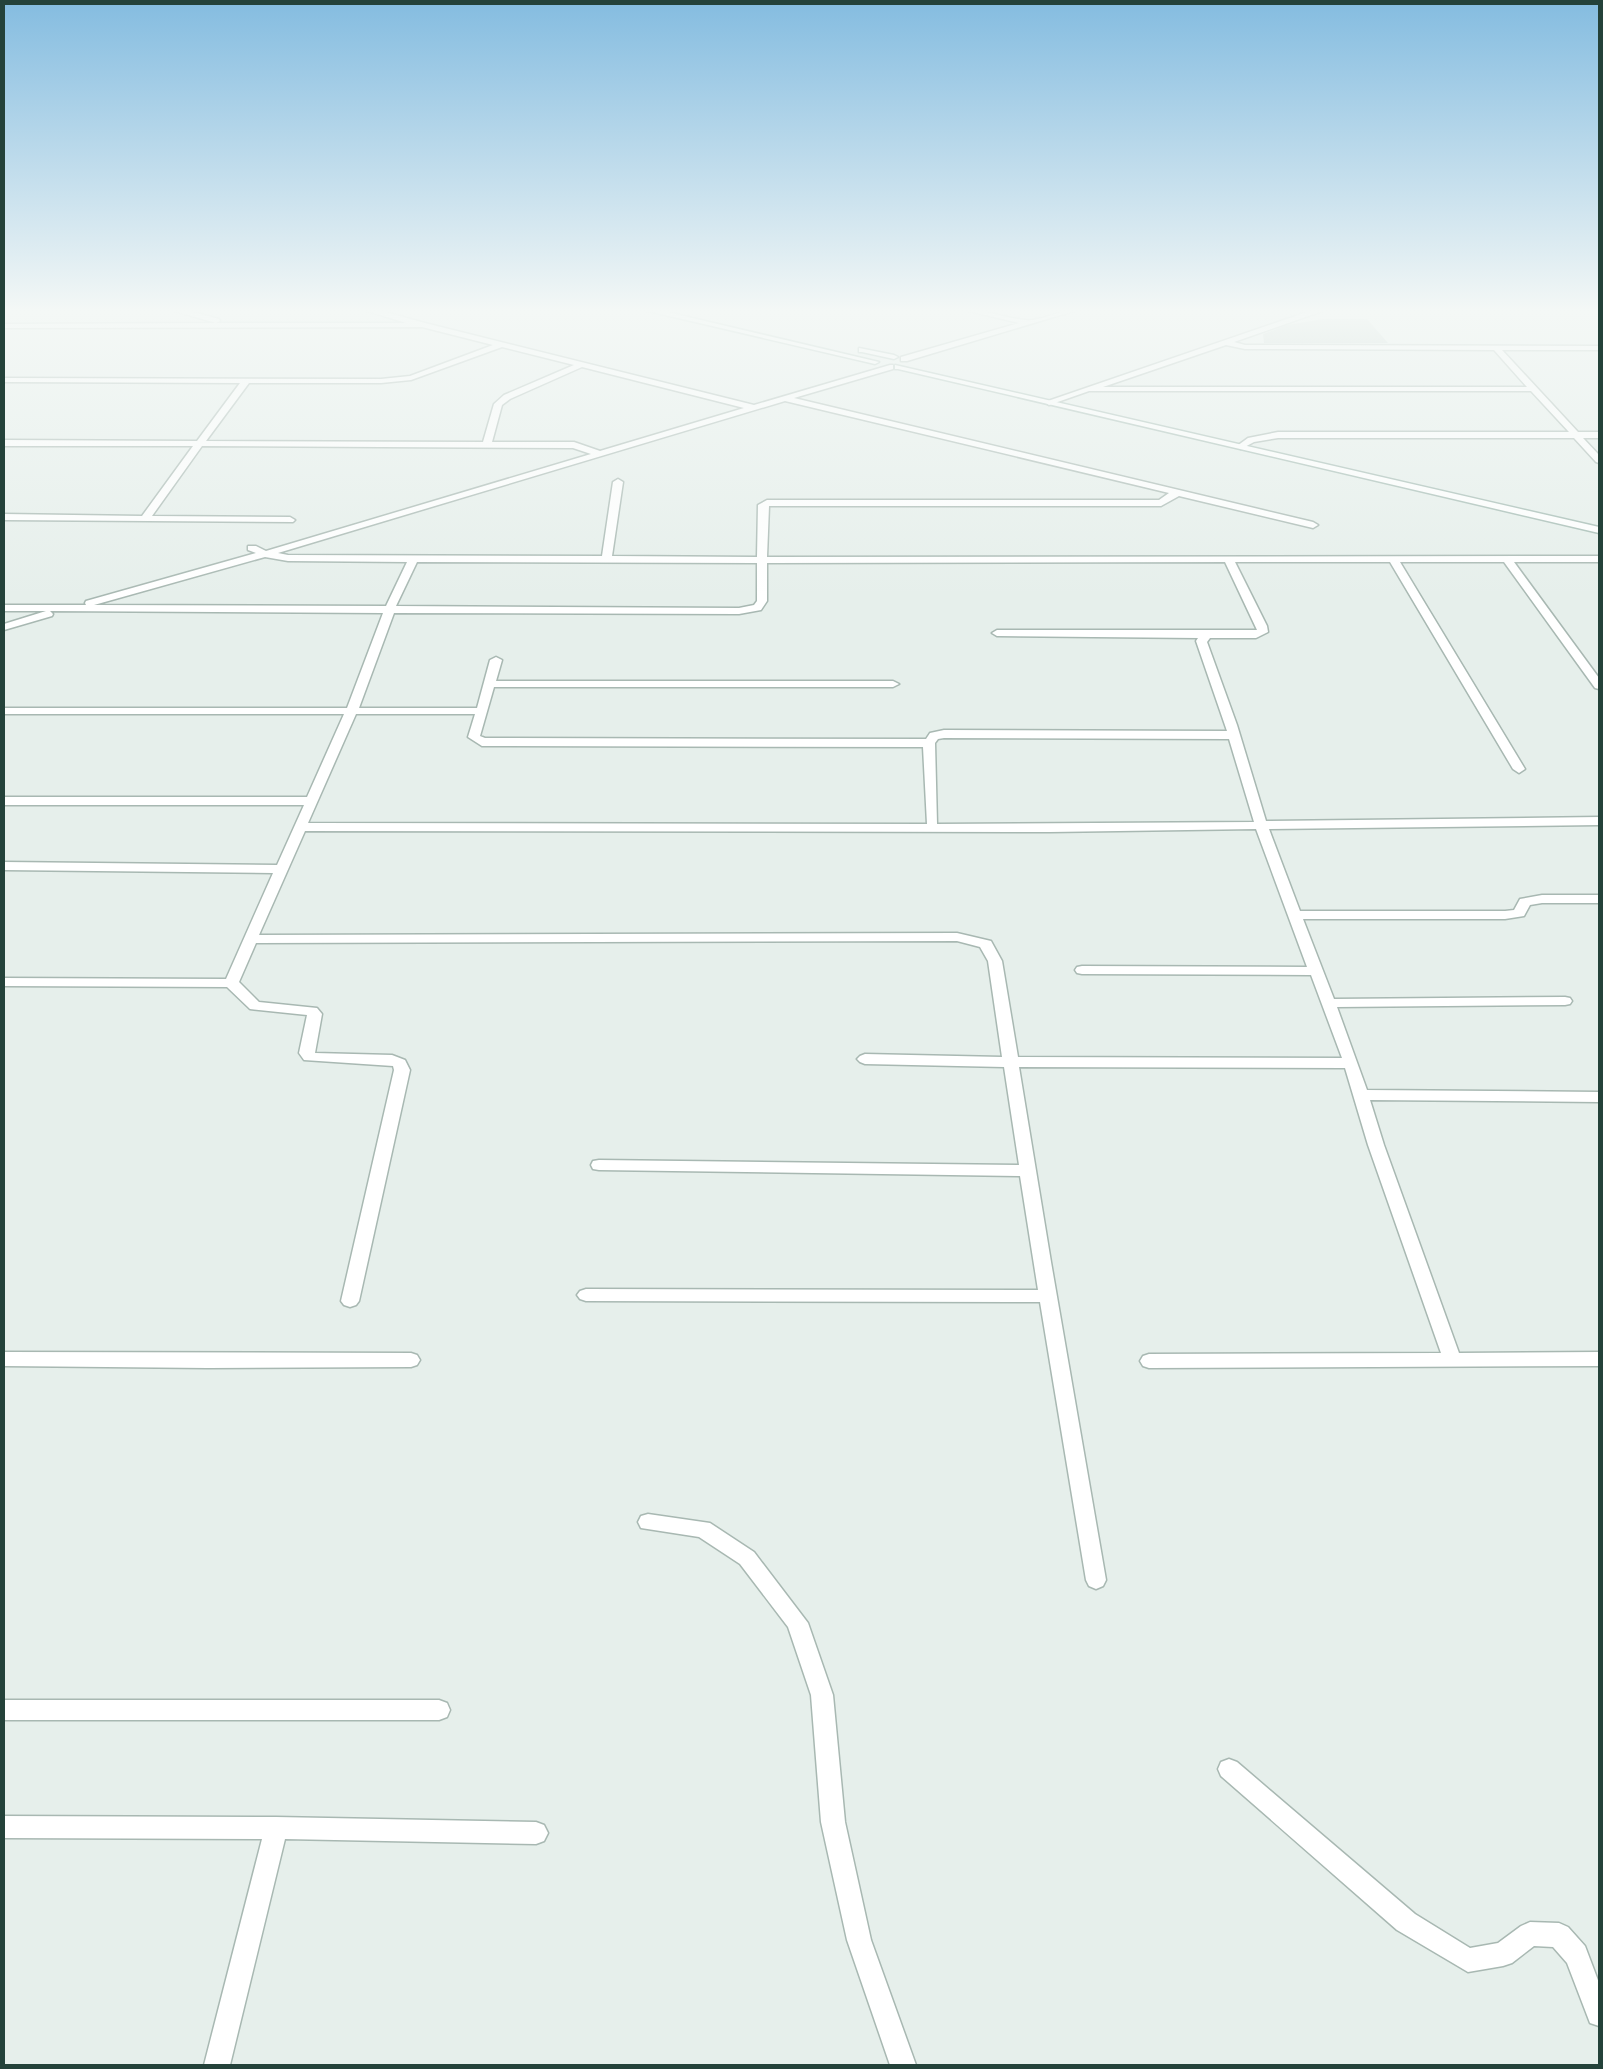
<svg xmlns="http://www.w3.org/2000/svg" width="1603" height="2069" viewBox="0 0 1603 2069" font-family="'Alegreya Sans',sans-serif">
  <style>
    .building { fill: #bbcac4 }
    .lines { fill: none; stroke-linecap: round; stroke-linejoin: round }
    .street-casing { stroke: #a8b8b2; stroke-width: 3 }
    .secondary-casing { stroke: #a4bbb3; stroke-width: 3 }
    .street { fill: #fff; fill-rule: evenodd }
    .secondary { fill: #fff; fill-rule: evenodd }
  </style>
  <rect width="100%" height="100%" fill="#e6efeb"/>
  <!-- building -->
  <path class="building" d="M1323,319H1367L1388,343H1264L1263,334L1287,325Z"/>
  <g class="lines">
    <!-- street casing -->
    <g class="street-casing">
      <path id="street" d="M164,308H178L219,319L220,321L216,323H406L358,308H371L425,323L754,405L890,365H893V369L794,398L1313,522L1318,525L1313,528L1179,496L1161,506H769L767,557L1599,556V562H1514L1599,678V689L1595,688L1504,562H1400L1525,769L1519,773L1513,769L1390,562H1235L1267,626L1268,632L1256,638H1210L1207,642L1237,725L1266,821L1599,817V825L1269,829L1300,911H1505L1514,910L1520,899L1542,895H1599V903H1542L1530,905L1524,916L1505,919H1303L1334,999L1565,997L1570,998L1572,1001L1570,1004L1565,1005L1337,1007L1367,1090L1599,1092V1102L1370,1100L1384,1145L1459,1353L1599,1352V1366L1149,1368L1143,1366L1140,1361L1143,1356L1149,1354L1441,1353L1368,1145L1345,1068L1019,1067L1051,1262L1106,1580L1103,1586L1096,1589L1089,1586L1086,1580L1040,1302L586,1301L580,1299L577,1295L580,1291L586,1289L1038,1290L1020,1176L599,1170L593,1169L591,1165L593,1161L599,1160L1019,1165L1004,1067L865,1064L860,1062L857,1059L860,1056L865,1054L1002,1057L988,961L980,947L957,941L256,943L239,982L259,1002L317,1008L322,1014L315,1053L392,1055L405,1060L410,1070L359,1301L356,1305L350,1307L344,1305L341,1301L394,1070L393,1066L304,1060L299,1053L307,1015L250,1009L227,987L4,986V978L226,979L273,873L4,870V862L277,865L304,805H4V797H307L344,714H4V708H347L383,613L50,611L53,614L52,616L4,630V624L46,611H4V605H86L85,603L86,601L256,553L248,550V546H256L266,551L591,454L573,448L202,446L152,516L290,517L295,520L293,522L4,520V514L142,516L193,446H4V440L197,441L240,383L4,382V378L381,379L410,376L493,345L422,327L4,328V324L216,323ZM502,347L574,365L504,395L494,404L483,442L206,441L249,383H381L411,380ZM582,367L744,408L600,451L574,442H492L502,405L510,399ZM785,401L1169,493L1159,500H767L758,505L757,557L612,556L623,482L618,479L613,482L602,556L288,555L278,553ZM265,557L288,561L407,562L386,606L94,605ZM417,562L757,563V601L754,605L739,608L396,606ZM1225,562L1257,630H997L992,633L997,636L1198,638L1196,641L1227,731L944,730L930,733L926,739L485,738L480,736L494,687H893L899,684L893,681H496L502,660L496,657L490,660L477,708H359L394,613L739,614L761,610L767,601V563ZM356,714H475L468,737L482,746L923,747L927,824L308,823ZM944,738L1229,739L1254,822L937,824L935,743L938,739ZM1256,829L1307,967L1082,966L1077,967L1075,970L1077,973L1082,974L1311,975L1342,1058L1018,1057L1002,961L991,941L957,933L259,935L305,831L1050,832Z
        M956,308C981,308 1002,318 1026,320C1040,322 1065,308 1084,308L907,361H901V357L1019,323Z
        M1319,308H1331L1234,342L1245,345L1599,346V350H1502L1578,432H1599V438H1583L1599,455V463L1596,462L1574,438H1278L1254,442L1241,449L1237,446L1248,438L1278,432H1569L1531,391H1089L1049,405L1045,402ZM1226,345L1245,349L1494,350L1527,387H1103Z
        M4,1352L411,1353L417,1355L420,1360L417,1365L411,1367L208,1368L4,1366Z
        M648,1514L710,1523L754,1552L808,1623L833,1695L845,1822L871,1940L916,2065H890L847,1940L821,1822L811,1695L788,1627L740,1564L699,1537L641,1528L638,1522L641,1516Z
        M4,1700H439L447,1703L450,1710L447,1717L439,1720H4Z
        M1229,1759L1237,1762L1415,1914L1470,1948L1498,1943L1521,1926L1530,1922L1559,1923L1568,1927L1585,1946L1599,1983V2026L1590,2023L1567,1963L1553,1947L1534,1946L1512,1963L1503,1966L1468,1972L1397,1930L1221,1776L1218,1769L1221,1762Z
        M4,1816L276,1817L536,1822L544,1825L548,1833L544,1841L536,1844L285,1839L230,2065H204L262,1839L4,1838Z"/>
    </g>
    <!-- secondary casing -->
    <g class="secondary-casing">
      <path id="secondary" d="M635,308H650L879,362L875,364Z
        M859,348L894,355L898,357L894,359L862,352H859Z
        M895,365L1599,527V533L898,369H895Z"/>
    </g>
    <!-- street -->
    <use href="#street" class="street"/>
    <!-- secondary -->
    <use href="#secondary" class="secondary"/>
  </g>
  <!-- sky -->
  <linearGradient id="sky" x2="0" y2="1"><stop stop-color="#84bce0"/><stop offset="0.52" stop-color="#f4f8f6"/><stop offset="1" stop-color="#f4f8f6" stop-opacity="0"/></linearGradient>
  <rect width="1603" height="598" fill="url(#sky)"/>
  <!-- border -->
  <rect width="1603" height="2069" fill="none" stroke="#24423a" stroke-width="10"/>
</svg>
